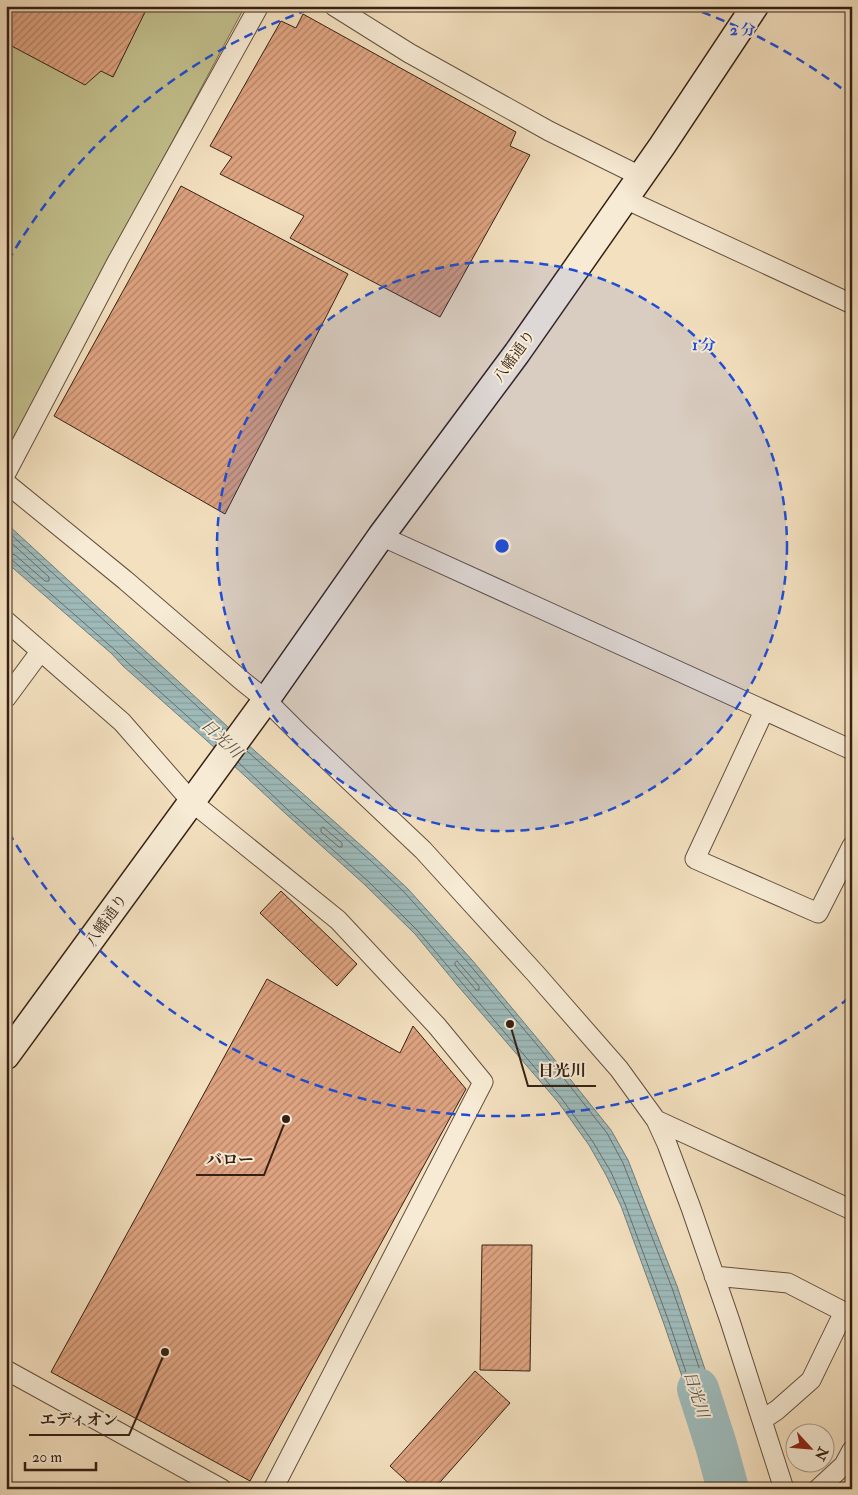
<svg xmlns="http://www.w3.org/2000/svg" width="858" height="1495" viewBox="0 0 858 1495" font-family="'IM FELL Double Pica','Noto Serif JP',serif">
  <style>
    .park { fill: #c2c08d; stroke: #7c7050 }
    .water { fill: url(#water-rules); stroke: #747d78 }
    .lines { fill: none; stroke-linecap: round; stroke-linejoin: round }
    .shore { stroke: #6a6e68; stroke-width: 1 }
    .river { stroke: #9ebbbb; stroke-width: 42 }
    .building { fill: url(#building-hatch); stroke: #362014 }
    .street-casing { stroke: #65503f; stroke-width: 21 }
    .secondary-casing { stroke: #362014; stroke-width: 29 }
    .street { stroke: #f7ebd5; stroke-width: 19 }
    .secondary { stroke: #f7ebd5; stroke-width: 26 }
    .ring { fill: none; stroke: #1d4ed8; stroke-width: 2.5; stroke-dasharray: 9 6 }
    .labels { text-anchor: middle; stroke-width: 4; stroke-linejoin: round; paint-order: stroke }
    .street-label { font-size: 15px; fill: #362014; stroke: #f7ebd5 }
    .water-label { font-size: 16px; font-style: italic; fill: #554e46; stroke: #f7ebd5 }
    .centre { fill: #1d4ed8; stroke: #f7ebd5; stroke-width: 2.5 }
    .ring-label { font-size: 15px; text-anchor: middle; font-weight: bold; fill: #1d4ed8; stroke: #f7ebd5; stroke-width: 4; stroke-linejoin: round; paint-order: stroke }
    .leader { fill: none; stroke: #362014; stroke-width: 2 }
    .callout-dot { fill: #362014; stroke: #f7ebd5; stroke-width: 2 }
    .callout-label { font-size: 16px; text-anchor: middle; font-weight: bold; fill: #362014; stroke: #f7ebd5; stroke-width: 4; stroke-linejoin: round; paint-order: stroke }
  </style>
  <defs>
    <pattern id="water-rules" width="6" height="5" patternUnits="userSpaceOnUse" patternTransform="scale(1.25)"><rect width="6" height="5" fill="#9ebbbb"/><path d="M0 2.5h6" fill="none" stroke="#89a0a0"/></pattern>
    <pattern id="building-hatch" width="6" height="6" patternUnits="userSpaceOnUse" patternTransform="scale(1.25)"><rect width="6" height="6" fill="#dea380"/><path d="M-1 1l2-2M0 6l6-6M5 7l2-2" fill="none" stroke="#b58468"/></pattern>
  </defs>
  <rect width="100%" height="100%" fill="#f3e0bf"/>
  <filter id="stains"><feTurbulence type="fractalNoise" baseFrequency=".004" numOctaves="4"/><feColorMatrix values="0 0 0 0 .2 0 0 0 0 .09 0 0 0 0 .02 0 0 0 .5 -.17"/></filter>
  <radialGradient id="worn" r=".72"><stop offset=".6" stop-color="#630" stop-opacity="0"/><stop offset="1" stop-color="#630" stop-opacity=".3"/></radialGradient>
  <!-- park -->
  <path class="park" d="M6,6H245L6,452Z"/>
  <!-- water -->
  <path class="water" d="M6,523L228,727L374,857L408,889L472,960L546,1049L611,1130L628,1160L677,1286L729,1441L707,1449L664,1324L621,1206L606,1175L589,1145L558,1102L458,986L415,934L364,884L286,814L205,739L123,666L112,654L6,562Z"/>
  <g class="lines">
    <!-- shore -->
    <path class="shore" d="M6,530L225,732
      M6,538L49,577V581H45L15,555L6,552
      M6,559L12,560L115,650L127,662L217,743
      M238,762L289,811L368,881L418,931L462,983L562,1099L593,1142L611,1172L625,1204L669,1322L709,1440L712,1441L721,1438L722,1435L672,1288L623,1163L607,1133L543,1052L469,964L404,892L371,861L247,751
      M323,827L342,843V847H339L321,832V829Z
      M457,961L479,986V990H476L455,965V963Z"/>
    <!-- river -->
    <path class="river" d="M698,1389L716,1445L728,1489"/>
  </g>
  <!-- building -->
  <path class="building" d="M6,6H148L113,77L101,71L85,85L6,43Z
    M303,14L516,132L510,146L530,155L440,317L290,238L304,216L220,174L232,157L210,146L281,21L296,28Z
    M181,186L348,274L225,514L54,416Z
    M281,891L357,964L337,986L260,913Z
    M267,979L400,1053L413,1026L466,1089L250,1481L51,1372Z
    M482,1245H532L530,1371L480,1370Z
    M475,1371L510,1403L434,1489H415L390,1466Z"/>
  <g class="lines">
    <!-- street casing -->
    <g class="street-casing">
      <path id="street" d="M334,6L409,53L549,131L640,176
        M625,199L852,304
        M6,473L118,260L259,6
        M6,483L125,580L240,679L266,700L300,734L423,850L535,973L619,1069L656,1120L667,1144L691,1208L730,1321L784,1489
        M381,536L852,750
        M6,621L122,722L192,802L338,920L437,1026L483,1082L273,1489
        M6,698L40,652
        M764,711L695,859L818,913L852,846
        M656,1120L852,1210
        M714,1276L788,1283L852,1316
        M6,1370L222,1489
        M762,1420L777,1410L811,1380L844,1312
        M818,1489L844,1465L852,1450"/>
    </g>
    <!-- secondary casing -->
    <g class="secondary-casing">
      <path id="secondary" d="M6,1056L266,700L381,536L517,353L662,146L755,6"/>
    </g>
    <!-- street -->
    <use href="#street" class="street"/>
    <!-- secondary -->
    <use href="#secondary" class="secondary"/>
  </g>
  <!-- distance rings -->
  <circle cx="502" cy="546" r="285" fill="#1d4ed8" fill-opacity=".12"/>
  <g class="ring">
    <circle cx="502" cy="546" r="285"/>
    <path d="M849 998A570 570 0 0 1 8 831M8 261A570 570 0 0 1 316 7M688 7A570 570 0 0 1 849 94"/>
  </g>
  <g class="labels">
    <!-- street labels -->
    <g class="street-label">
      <text transform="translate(514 356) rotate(-54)" y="5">八幡通り</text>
      <text transform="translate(106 920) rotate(-54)" y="5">八幡通り</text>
    </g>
    <!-- water labels -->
    <g class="water-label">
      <text transform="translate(222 738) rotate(43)" y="6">日光川</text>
      <text transform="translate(697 1394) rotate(72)" y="6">日光川</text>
    </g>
  </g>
  <circle cx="502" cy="546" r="8" class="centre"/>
  <g class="ring-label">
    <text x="743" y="35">2 分</text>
    <text x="704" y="350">1 分</text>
  </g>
  <!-- callouts -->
  <path class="leader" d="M510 1024L528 1086H596M286 1119L264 1175H196M165 1352L129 1435H29"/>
  <g class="callout-dot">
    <circle cx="510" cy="1024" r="5"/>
    <circle cx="286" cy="1119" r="5"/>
    <circle cx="165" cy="1352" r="5"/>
  </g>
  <g class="callout-label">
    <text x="562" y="1076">日光川</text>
    <text x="230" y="1165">バロー</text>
    <text x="79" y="1425">エディオン</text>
  </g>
  <!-- margin -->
  <rect width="858" height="1495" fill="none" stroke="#f3e0bf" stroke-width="25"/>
  <rect x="8" y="8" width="843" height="1480" fill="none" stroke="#362014" stroke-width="2.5"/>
  <rect x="12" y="12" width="833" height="1470" fill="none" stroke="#362014"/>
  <!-- north arrow -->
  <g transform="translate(810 1448) rotate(116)"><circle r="24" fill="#f7ebd5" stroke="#aa9a88"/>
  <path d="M0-4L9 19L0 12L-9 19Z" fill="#8f2418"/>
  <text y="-8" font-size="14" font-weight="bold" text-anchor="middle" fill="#362014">N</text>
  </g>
  <!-- scale -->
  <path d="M25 1462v8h71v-8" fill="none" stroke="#362014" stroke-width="2.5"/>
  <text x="32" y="1462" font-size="15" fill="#362014" stroke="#f7ebd5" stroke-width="4" paint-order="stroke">20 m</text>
  <rect width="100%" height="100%" filter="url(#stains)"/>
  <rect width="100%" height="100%" fill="url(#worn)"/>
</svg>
